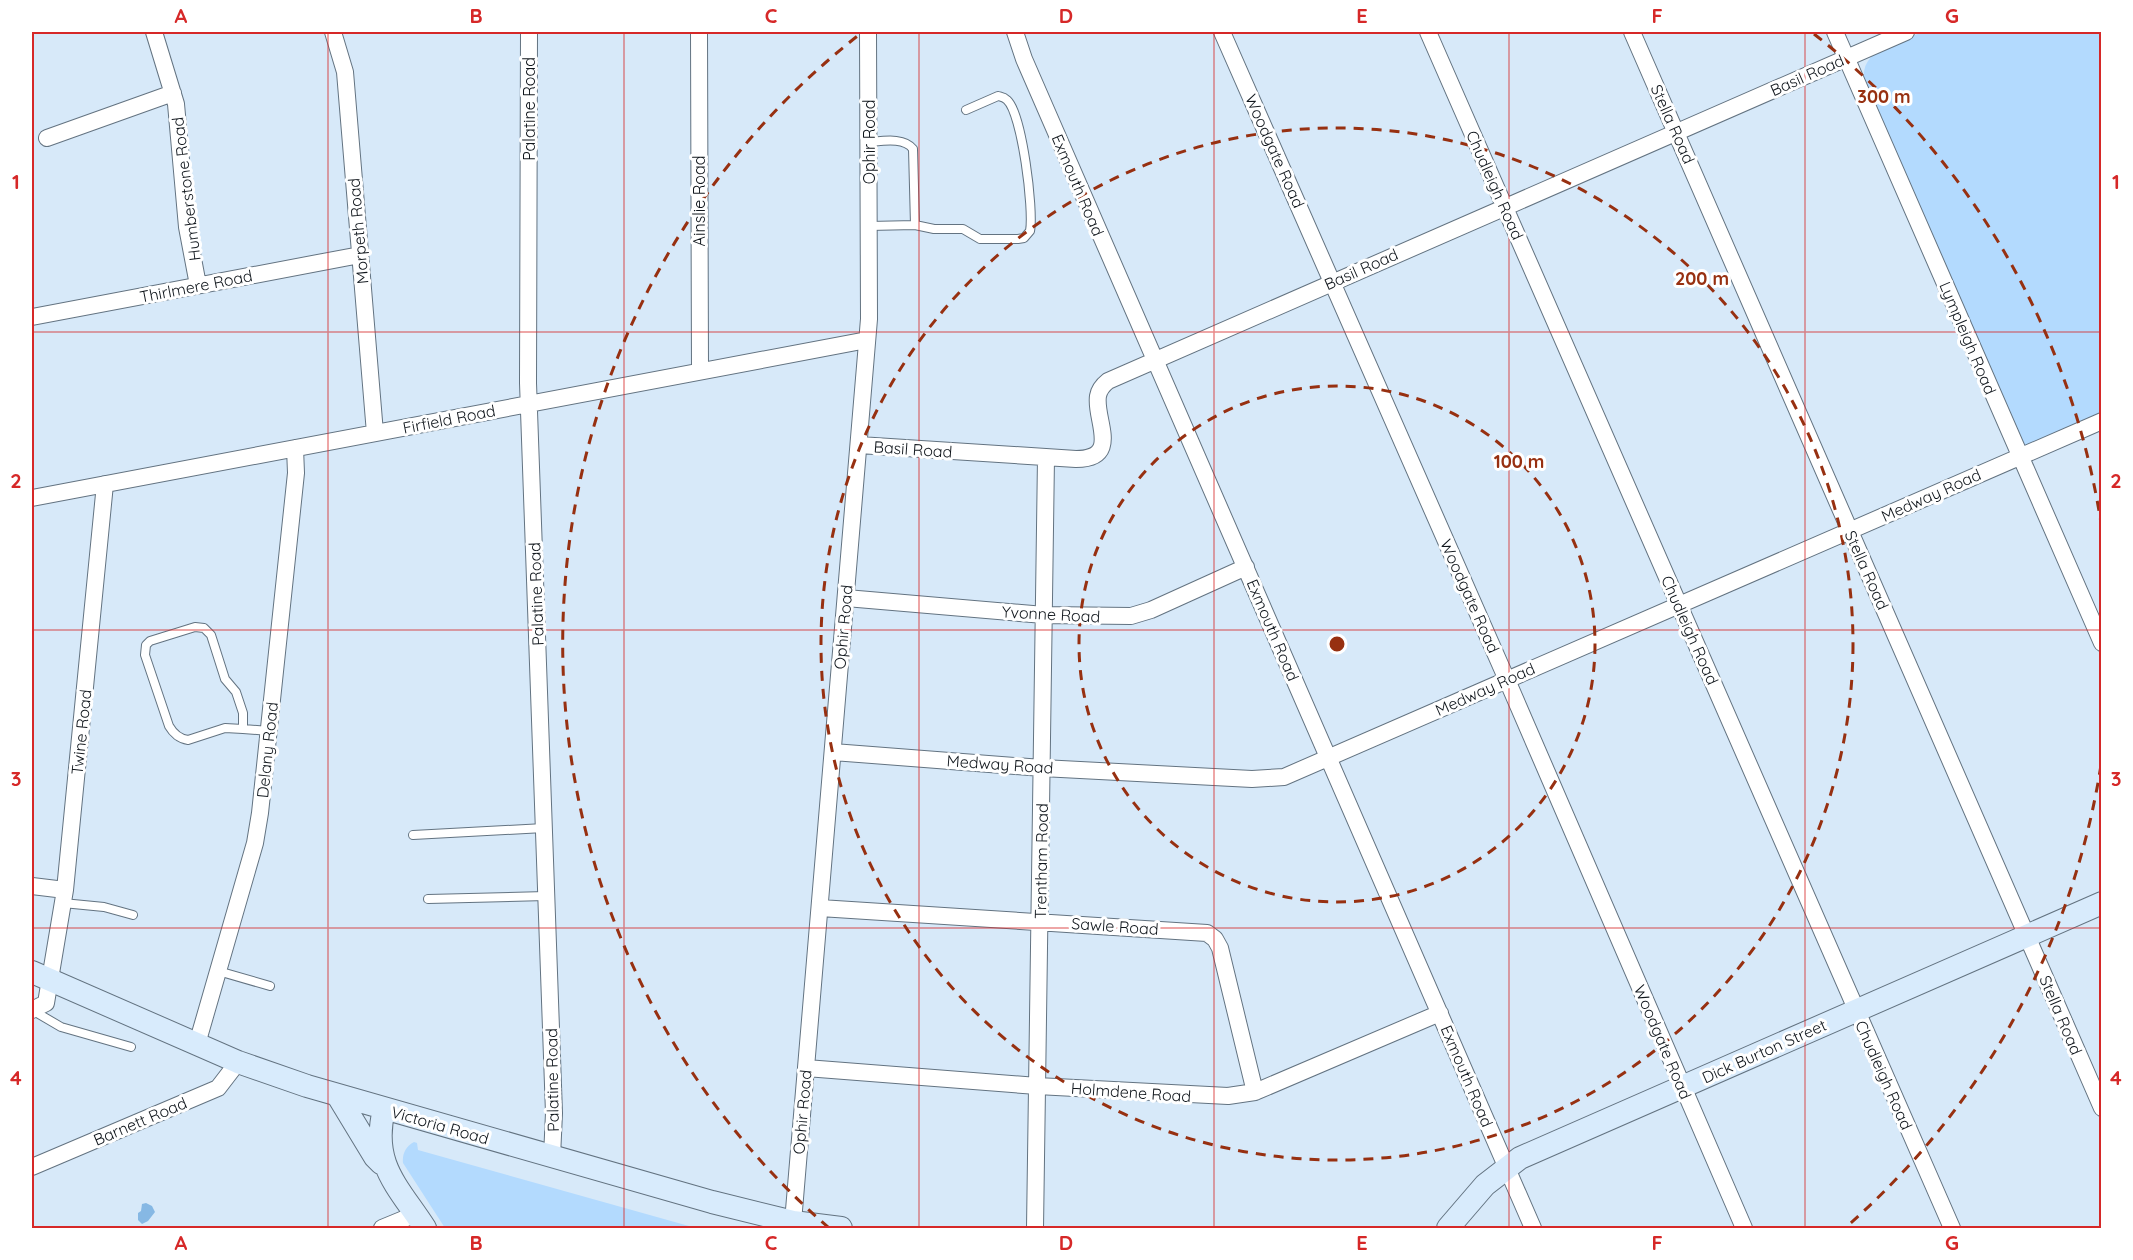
<svg xmlns="http://www.w3.org/2000/svg" width="2133" height="1260" viewBox="0 0 2133 1260" font-family="Quicksand,sans-serif">
  <style>
    .green { fill: #b3dafe }
    .water { fill: #86b8e4 }
    .lines { fill: none; stroke-linecap: round; stroke-linejoin: round }
    .lane-casing { stroke: #637381; stroke-width: 10 }
    .street-casing { stroke: #637381; stroke-width: 18 }
    .secondary-casing { stroke: #637381; stroke-width: 24 }
    .lane { stroke: #fff; stroke-width: 8 }
    .street { stroke: #fff; stroke-width: 16 }
    .secondary { stroke: #d8ebfc; stroke-width: 22 }
    .grid { fill: none; stroke: #d62828; stroke-width: 1.5; stroke-opacity: 0.55 }
    .ring { fill: none; stroke: #973011; stroke-width: 3; stroke-dasharray: 10 8 }
    .labels { text-anchor: middle; stroke-width: 6; stroke-linejoin: round; paint-order: stroke }
    .street-label { font-size: 16px; fill: #0f151b; stroke: #fff }
    .centre { fill: #973011; stroke: #fff; stroke-width: 3 }
    .ring-label { font-size: 18px; text-anchor: middle; font-weight: bold; fill: #973011; stroke: #fff; stroke-width: 6; stroke-linejoin: round; paint-order: stroke }
    .neatline { fill: none; stroke: #d62828; stroke-width: 2 }
    .grid-label { font-size: 20px; text-anchor: middle; font-weight: bold; fill: #d62828 }
  </style>
  <rect width="100%" height="100%" fill="#d7e9f9"/>
  <!-- green -->
  <path class="green" d="M1923,32H2101V416L2025,449L1864,79C1861,48 1901,41 1923,32Z
    M414,1142L417,1143L418,1150L696,1228H445L403,1163C402,1154 406,1146 414,1142Z"/>
  <!-- water -->
  <path class="water" d="M146,1203L152,1206L155,1212L148,1221L142,1224L138,1220V1213L141,1211L142,1204Z"/>
  <g class="lines">
    <!-- lane casing -->
    <g class="lane-casing">
      <path id="lane" d="M915,225L934,229H963L980,239H1018L1024,238L1030,231C1034,210 1022,113 1007,100C1004,97 1002,97 998,96L966,110
        M869,226L915,225L913,149C904,137 883,141 869,142
        M243,729L225,728L188,740C180,739 173,733 169,726L145,655L146,645L150,641L195,627L204,628L211,635L225,679L236,692L243,713V729L269,731
        M413,835L544,828
        M428,899L546,896
        M63,903L104,907L133,915
        M218,971L270,986
        M32,1010L61,1027L131,1047"/>
    </g>
    <!-- street casing -->
    <g class="street-casing">
      <path id="street" d="M154,32L176,104L187,227L198,285
        M333,32L345,72L375,433
        M529,32L528,383L554,1113L552,1157
        M699,32L700,371
        M1015,32L1024,59L1533,1228
        M1222,32L1507,680L1744,1228
        M1428,32L1952,1228
        M1632,32L2102,1108
        M1835,32L2102,643
        M47,138L173,93
        M32,317L360,255
        M859,445L1076,459C1122,459 1094,419 1098,396C1099,390 1103,385 1108,381L1906,32
        M32,498L867,340
        M846,598L1044,615L1131,616L1151,610L1246,567
        M833,752L1042,768L1252,779L1284,777L2102,421
        M32,886L65,890
        M820,908L1207,933L1215,939L1220,948L1255,1092
        M32,1010L46,1003L65,890L105,484
        M197,1044L255,843L260,813L296,473L295,448
        M806,1068L1037,1086L1228,1096L1255,1092L1440,1013
        M32,1167L218,1088L238,1062
        M793,1222L869,319L868,32
        M382,1228L416,1214
        M1035,1228L1046,458"/>
    </g>
    <!-- secondary casing -->
    <g class="secondary-casing">
      <path id="secondary" d="M32,972L238,1062L307,1086L712,1202L793,1222L841,1228
        M338,1096L375,1157L381,1163
        M384,1109C371,1164 397,1185 425,1228
        M1448,1228L1485,1185L1520,1158L2102,903"/>
    </g>
    <!-- lane -->
    <use href="#lane" class="lane"/>
    <!-- street -->
    <use href="#street" class="street"/>
    <!-- secondary -->
    <use href="#secondary" class="secondary"/>
  </g>
  <!-- grid -->
  <path class="grid" d="M328,32V1228M624,32V1228M919,32V1228M1214,32V1228M1509,32V1228M1805,32V1228M32,332H2102M32,630H2102M32,928H2102"/>
  <!-- distance rings -->
  <g class="ring">
    <circle cx="1337" cy="644" r="258"/>
    <circle cx="1337" cy="644" r="516"/>
    <path d="M2101 765A774 774 0 0 1 1845 1228M829 1228A774 774 0 0 1 860 34M1814 34A774 774 0 0 1 2101 523"/>
  </g>
  <g class="labels">
    <!-- street labels -->
    <g class="street-label">
      <text transform="translate(1807 75) rotate(-24)" y="6">Basil Road</text>
      <text transform="translate(529 109) rotate(-90)" y="6">Palatine Road</text>
      <text transform="translate(1673 124) rotate(66)" y="6">Stella Road</text>
      <text transform="translate(869 142) rotate(-90)" y="6">Ophir Road</text>
      <text transform="translate(1275 151) rotate(66)" y="6">Woodgate Road</text>
      <text transform="translate(1078 185) rotate(67)" y="6">Exmouth Road</text>
      <text transform="translate(1495 185) rotate(66)" y="6">Chudleigh Road</text>
      <text transform="translate(186 189) rotate(-97)" y="6">Humberstone Road</text>
      <text transform="translate(699 201) rotate(-90)" y="6">Ainslie Road</text>
      <text transform="translate(358 231) rotate(-95)" y="6">Morpeth Road</text>
      <text transform="translate(1361 269) rotate(-24)" y="6">Basil Road</text>
      <text transform="translate(196 286) rotate(-11)" y="6">Thirlmere Road</text>
      <text transform="translate(1968 338) rotate(67)" y="6">Lympleigh Road</text>
      <text transform="translate(449 419) rotate(-11)" y="6">Firfield Road</text>
      <text transform="translate(913 449) rotate(4)" y="6">Basil Road</text>
      <text transform="translate(1931 495) rotate(-24)" y="6">Medway Road</text>
      <text transform="translate(1867 570) rotate(66)" y="6">Stella Road</text>
      <text transform="translate(536 594) rotate(-92)" y="6">Palatine Road</text>
      <text transform="translate(1470 596) rotate(66)" y="6">Woodgate Road</text>
      <text transform="translate(1051 614) rotate(3)" y="6">Yvonne Road</text>
      <text transform="translate(843 627) rotate(-85)" y="6">Ophir Road</text>
      <text transform="translate(1273 630) rotate(67)" y="6">Exmouth Road</text>
      <text transform="translate(1690 630) rotate(66)" y="6">Chudleigh Road</text>
      <text transform="translate(1485 689) rotate(-24)" y="6">Medway Road</text>
      <text transform="translate(81 732) rotate(-84)" y="6">Twine Road</text>
      <text transform="translate(267 750) rotate(-84)" y="6">Delany Road</text>
      <text transform="translate(1000 764) rotate(4)" y="6">Medway Road</text>
      <text transform="translate(1041 861) rotate(-89)" y="6">Trentham Road</text>
      <text transform="translate(1115 926) rotate(4)" y="6">Sawle Road</text>
      <text transform="translate(2061 1015) rotate(67)" y="6">Stella Road</text>
      <text transform="translate(1663 1042) rotate(67)" y="6">Woodgate Road</text>
      <text transform="translate(1764 1051) rotate(-24)" y="6">Dick Burton Street</text>
      <text transform="translate(1884 1075) rotate(66)" y="6">Chudleigh Road</text>
      <text transform="translate(1467 1076) rotate(67)" y="6">Exmouth Road</text>
      <text transform="translate(552 1080) rotate(-91)" y="6">Palatine Road</text>
      <text transform="translate(1131 1092) rotate(4)" y="6">Holmdene Road</text>
      <text transform="translate(802 1112) rotate(-85)" y="6">Ophir Road</text>
      <text transform="translate(140 1121) rotate(-23)" y="6">Barnett Road</text>
      <text transform="translate(440 1125) rotate(16)" y="6">Victoria Road</text>
    </g>
  </g>
  <circle cx="1337" cy="644" r="9" class="centre"/>
  <g class="ring-label">
    <text x="1884" y="103">300 m</text>
    <text x="1702" y="285">200 m</text>
    <text x="1519" y="468">100 m</text>
  </g>
  <!-- border -->
  <rect width="2133" height="1260" fill="none" stroke="#ffffff" stroke-width="66"/>
  <rect x="33" y="33" width="2067" height="1194" class="neatline"/>
  <g class="grid-label">
    <text x="181" y="23">A</text>
    <text x="476" y="23">B</text>
    <text x="771" y="23">C</text>
    <text x="1066" y="23">D</text>
    <text x="1362" y="23">E</text>
    <text x="1657" y="23">F</text>
    <text x="1952" y="23">G</text>
    <text x="16" y="189">1</text>
    <text x="2116" y="189">1</text>
    <text x="16" y="488">2</text>
    <text x="2116" y="488">2</text>
    <text x="16" y="786">3</text>
    <text x="2116" y="786">3</text>
    <text x="16" y="1085">4</text>
    <text x="2116" y="1085">4</text>
    <text x="181" y="1250">A</text>
    <text x="476" y="1250">B</text>
    <text x="771" y="1250">C</text>
    <text x="1066" y="1250">D</text>
    <text x="1362" y="1250">E</text>
    <text x="1657" y="1250">F</text>
    <text x="1952" y="1250">G</text>
  </g>
</svg>
